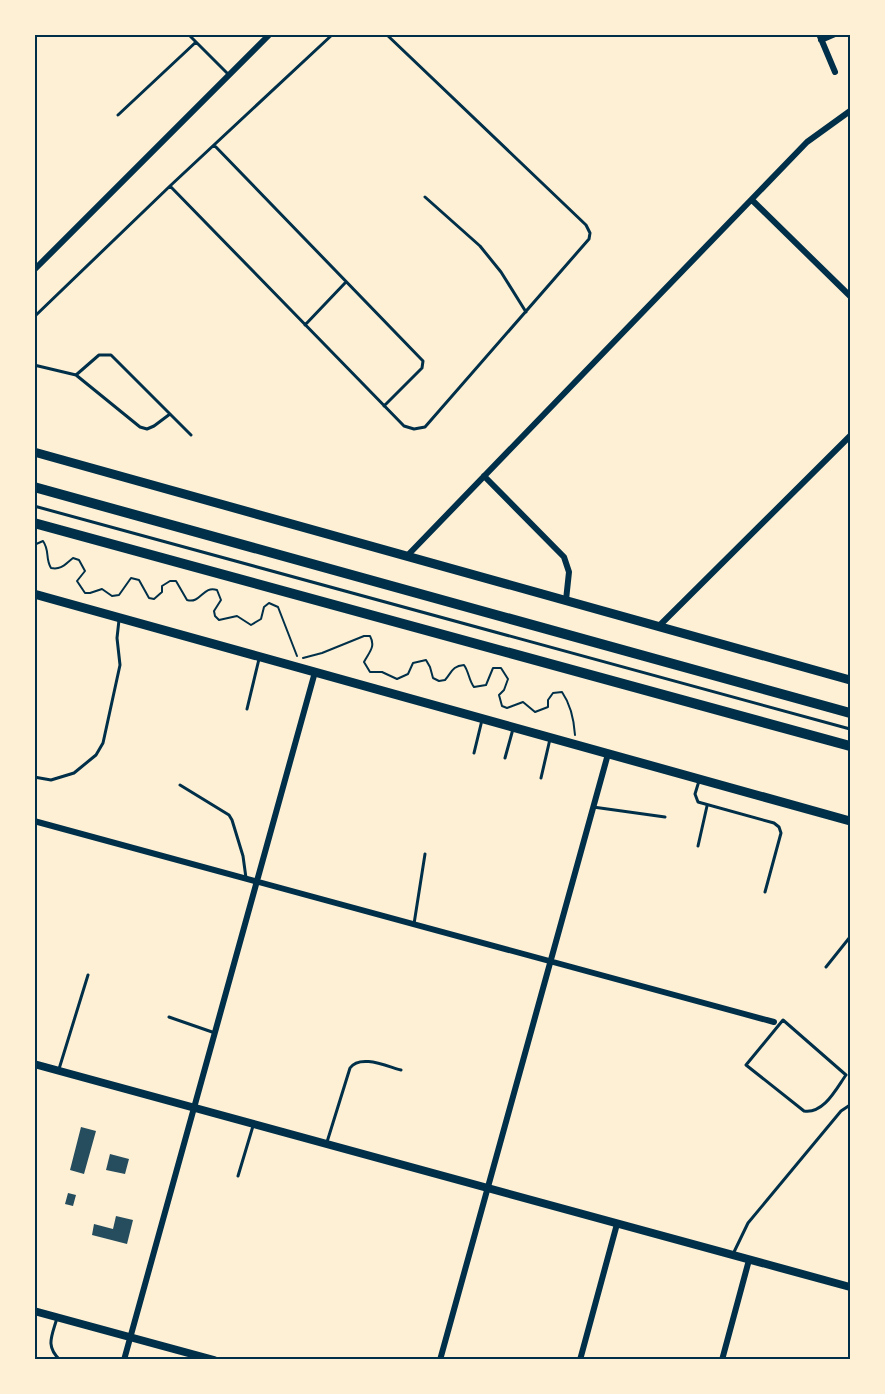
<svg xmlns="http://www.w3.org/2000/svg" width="885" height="1394" viewBox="0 0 885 1394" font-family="'Fira Sans Condensed',sans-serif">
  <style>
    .building { fill: #264d5e }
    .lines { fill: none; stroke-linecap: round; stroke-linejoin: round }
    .path { stroke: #003049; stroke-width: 2 }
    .service { stroke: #003049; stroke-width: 3 }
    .minor { stroke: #003049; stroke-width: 6 }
    .tertiary { stroke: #003049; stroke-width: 8 }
    .secondary { stroke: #003049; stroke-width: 9 }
    .trunk { stroke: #003049; stroke-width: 10 }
    .neatline { fill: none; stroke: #003049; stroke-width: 2 }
  </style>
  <rect width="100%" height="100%" fill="#fdf0d5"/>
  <!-- building -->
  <path class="building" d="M81,1127L96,1131L84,1174L70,1170Z
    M110,1154L129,1159L125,1174L106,1170Z
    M68,1193L76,1195L73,1206L65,1204Z
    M116,1216L133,1220L127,1244L92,1235L94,1224L113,1229Z"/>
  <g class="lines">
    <!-- path -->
    <path class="path" d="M34,545L43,541C50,551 45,558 51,568C62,570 65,564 73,558L79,560L85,571L77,581L85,593H90L102,589L112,596L119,595L131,578L139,580L149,598L154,599L162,592V586L170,581H176L187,600C201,604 203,585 217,590L221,600L214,611L215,616L219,620L237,616L251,625L261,619L264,607L269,603L278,607L297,656
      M303,658L322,653L364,636H370C376,647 369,652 364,662L370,672H382L397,679L408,674L413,663L426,660L430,667L433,678L439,681L445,680C452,672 452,666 464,665C469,672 469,681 474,687L486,685L493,668H501L508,679L504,690L499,695L502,706L507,708L523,702L535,712L548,707V700L553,693L562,692C571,705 574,720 575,735"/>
    <!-- service -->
    <path class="service" d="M188,34L228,74
      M118,115L196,42
      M214,145L423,361L422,368L384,406
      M170,186L404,426L414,429L425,427L589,239L590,233L586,225L386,34
      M425,197L480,246L501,272L526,312
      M34,317L170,186L333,34
      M305,325L345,283
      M34,365L76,375L140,427L147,429L154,426L170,414
      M76,375L99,355H111L191,435
      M34,506L850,729
      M247,709L259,659
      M474,753L482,720
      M505,758L513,729
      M34,777L51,780L74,773L96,755L103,743L120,665L117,638L119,620
      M541,778L550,739
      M699,781L695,794L698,802L774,823L779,827L781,833L765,892
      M180,785L229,815L232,820L243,856L246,878
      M593,807L665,817
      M698,846L707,806
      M414,924L425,854
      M826,967L850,937
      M169,1017L215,1033
      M783,1020L846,1075C836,1089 824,1114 804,1111L746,1065Z
      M59,1069L88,975
      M327,1142L350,1068C360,1054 386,1066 401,1070
      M238,1176L253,1126
      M734,1252L748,1223L841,1111L850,1105
      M57,1318C52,1336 45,1346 60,1360"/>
    <!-- minor -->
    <path class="minor" d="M819,34L835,72
      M821,40L835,34
      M752,200L850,296
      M34,270L270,34
      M484,476L564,557L569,572L566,600
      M407,556L807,142L850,111
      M659,626L850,436
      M34,821L774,1022
      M124,1360L315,672
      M440,1360L608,754
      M580,1360L617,1224
      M722,1360L749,1260"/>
    <!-- tertiary -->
    <path class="tertiary" d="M34,1064L850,1287
      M34,1311L214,1360"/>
    <!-- secondary -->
    <path class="secondary" d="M34,452L850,680
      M34,594L850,821"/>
    <!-- trunk -->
    <path class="trunk" d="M34,487L850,713
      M34,523L850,746"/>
  </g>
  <!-- border -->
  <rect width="885" height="1394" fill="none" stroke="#fdf0d5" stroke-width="72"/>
  <rect x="36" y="36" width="813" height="1322" class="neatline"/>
</svg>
